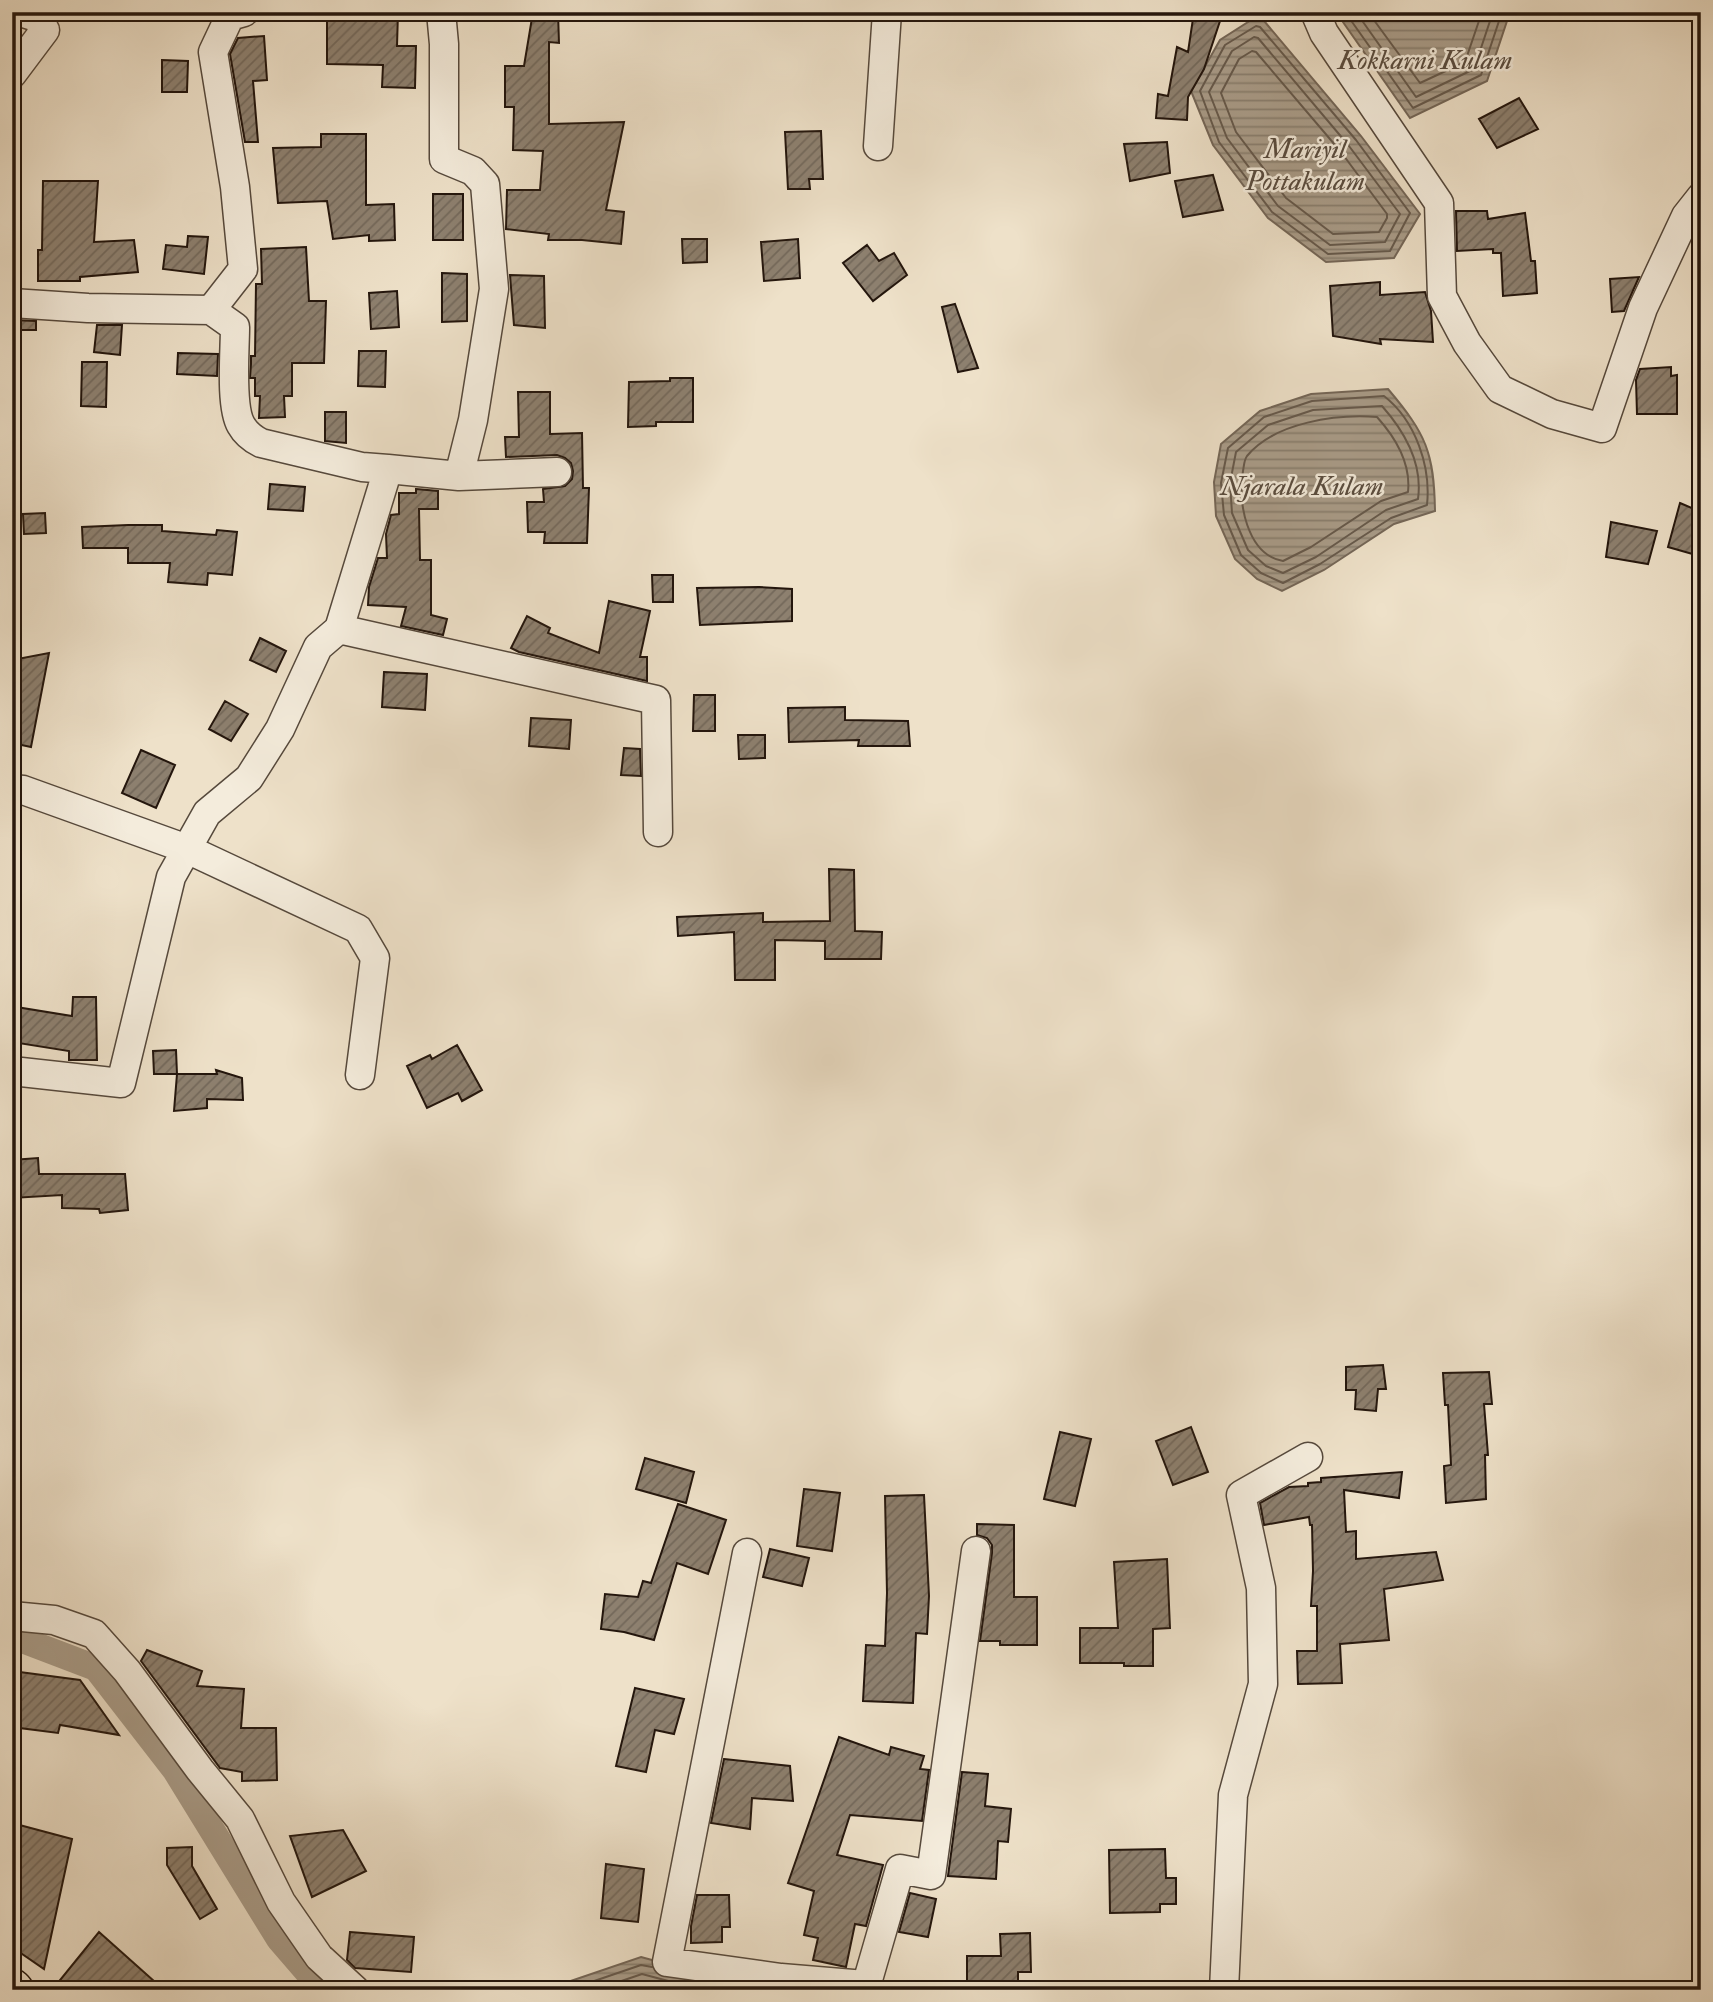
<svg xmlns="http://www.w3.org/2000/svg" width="1713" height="2002" viewBox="0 0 1713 2002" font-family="'IM FELL Double Pica',serif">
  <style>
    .water { fill: url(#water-rules); stroke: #746657; stroke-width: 2 }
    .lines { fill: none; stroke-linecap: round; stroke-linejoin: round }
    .shore { stroke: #66594b; stroke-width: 2 }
    .canal { stroke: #a99c89; stroke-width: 26 }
    .building { fill: url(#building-hatch); stroke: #24160d; stroke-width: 2 }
    .street-casing { stroke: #56493c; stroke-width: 31 }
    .primary-casing { stroke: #24160d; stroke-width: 41 }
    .street { stroke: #f4ecdc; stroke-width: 28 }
    .primary { stroke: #eee1c9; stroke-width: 38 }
    .labels { text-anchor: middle; stroke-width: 5; stroke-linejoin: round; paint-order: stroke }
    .water-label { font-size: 28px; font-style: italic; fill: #594c3f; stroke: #f4ecdc }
  </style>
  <defs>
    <pattern id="water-rules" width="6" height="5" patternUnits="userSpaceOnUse" patternTransform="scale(1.75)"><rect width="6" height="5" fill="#a99c89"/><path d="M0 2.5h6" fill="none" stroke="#897e6e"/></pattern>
    <pattern id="building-hatch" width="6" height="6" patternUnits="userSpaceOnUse" patternTransform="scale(1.75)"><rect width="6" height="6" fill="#8d806f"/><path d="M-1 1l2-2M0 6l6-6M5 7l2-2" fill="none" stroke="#73685a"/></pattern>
  </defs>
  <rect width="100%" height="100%" fill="#eee1c9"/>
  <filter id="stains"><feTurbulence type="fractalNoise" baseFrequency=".00286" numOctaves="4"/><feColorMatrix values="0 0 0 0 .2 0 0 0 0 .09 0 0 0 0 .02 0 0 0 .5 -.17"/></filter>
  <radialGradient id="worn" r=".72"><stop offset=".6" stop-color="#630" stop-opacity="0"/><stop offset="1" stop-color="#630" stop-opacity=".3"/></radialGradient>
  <!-- water -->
  <path class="water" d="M1336,12H1510L1487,81L1410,118Z
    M1259,15L1361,136L1420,214L1394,258L1326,262L1268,218L1213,145L1191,91L1220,40Z
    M1388,389C1426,434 1434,452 1435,511L1394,524L1324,570L1282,591L1257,579L1235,559L1216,516L1214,482L1221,444L1260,411L1311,394Z
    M641,1957L732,1982L744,1990H553V1987Z"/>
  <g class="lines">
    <!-- shore -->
    <path class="shore" d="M1345,12L1413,108L1481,75L1502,12
      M1356,12L1416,97L1474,69L1493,12
      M1368,12L1420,83L1465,62L1482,12
      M1256,26L1260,27L1356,140L1410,213L1390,251L1328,254L1272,212L1219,142L1200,91L1225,45Z
      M1254,37L1258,38L1349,146L1400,214L1385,242L1330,245L1278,206L1227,138L1209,92L1232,51Z
      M1252,51L1256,52L1341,152L1387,214V218L1379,232L1333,234L1286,198L1236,132L1221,93L1239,59Z
      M1384,396C1416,421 1431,467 1427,505L1391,518L1320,564L1283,583L1261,573L1241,555L1224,515L1221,483L1228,448L1264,417L1312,401Z
      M1382,406C1405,432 1423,463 1418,499L1386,510L1316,557L1283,573L1266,566L1248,550L1232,513L1230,483L1236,452L1268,425L1313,410Z
      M1377,417C1395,437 1411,464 1408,492L1381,501L1311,547L1283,561C1247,555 1237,501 1243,471C1244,466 1244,460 1247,456C1275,422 1337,414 1377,417Z
      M568,1990L641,1965L652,1967
      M595,1990L642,1974L702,1990"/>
    <!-- canal -->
    <path class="canal" d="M12,1636L96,1668L175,1770L279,1939L323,1990"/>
  </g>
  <!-- building -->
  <path class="building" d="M327,12H398L397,46H416L415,88L382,87L383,65L327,64Z
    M533,12H558L559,43L549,42V124L624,122L606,210L624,212L621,244L582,240H548L549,234L506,229L507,190H540L543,151L513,150L514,107H505V66H524Z
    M1194,12H1223L1204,69L1188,97L1187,120L1156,118L1158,94L1168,96L1177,47L1188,52Z
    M264,36L267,80L253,81L258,142H245L230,54L238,38Z
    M162,60L188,61L187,92H162Z
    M1519,98L1538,129L1497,148L1479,119Z
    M821,131L823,179H809L810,189H788L785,132Z
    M321,134H366V205L394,204L395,240L369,241V235L333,239L327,201L278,203L273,148L321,147Z
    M1167,142L1170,173L1130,181L1124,144Z
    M1213,175L1223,210L1183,217L1175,181Z
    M43,181H98L94,242L134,240L138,272L80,277V281H38V250H42Z
    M433,194H463V240H433Z
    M1456,211H1487L1488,219L1525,213L1531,261H1535L1537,293L1503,296L1501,253H1493V249L1457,251Z
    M188,236L208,237L204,274L163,269L166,245L187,247Z
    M682,239H707V262L683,263Z
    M798,239L800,278L764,281L761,242Z
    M867,245L879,261L894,253L907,275L873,301L843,263Z
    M306,247L309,301H326L324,363H292V396H284L285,417L259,418L260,396H255V378H250L251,364V356H255L256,284H262L261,249Z
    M442,273L467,274V321L442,322Z
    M510,275L544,276L545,328L514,325Z
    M1639,277L1624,311L1612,312L1610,279Z
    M1380,282V295L1425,292L1431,311L1433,342L1380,339L1381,344L1333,336L1330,286Z
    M397,291L399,327L371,329L369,293Z
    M955,304L978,368L958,372L942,307Z
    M12,320L36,321V330H12Z
    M97,325H122L120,355L94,352Z
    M359,351H386L385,387L358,386Z
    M178,353L218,354L217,376L177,374Z
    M82,362H107L106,407L81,406Z
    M1671,367V376L1677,375V414H1637L1636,380L1640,369Z
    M670,378H693V422H656V426L628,427L629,382L670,381Z
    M518,392H550V434L582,433L583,488H589L587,543H544L545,532H528L527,502H544L543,489L565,486L572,479L573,471L571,463L565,458L557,455L506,457L505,437H519Z
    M325,412H346V443L325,441Z
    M270,484L305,487L303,511L268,509Z
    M416,489L438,491V509H419L420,560H431V615L447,619L443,635L401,626L406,607L368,605L369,587L378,558H387L386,534L391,515L399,514V493H416Z
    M1680,503L1701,512V537L1696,555L1668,547Z
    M45,513L46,533L24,534L23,514Z
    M1611,522L1657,531L1648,564L1606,557Z
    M128,525H162V531L216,535L217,530L237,532L232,575L208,573L207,585L168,582L170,563H128V548H83L82,527Z
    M652,575H673V602H653Z
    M759,587L792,589V621L700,625L697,588Z
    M609,601L650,611L640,657H647V681L519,652L511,648L527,616L550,628L548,633L599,653Z
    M260,638L286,651L276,672L250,660Z
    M49,653L31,747L12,743V660Z
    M384,672L427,674L425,710L382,707Z
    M694,695H715V731H693Z
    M225,701L248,714L231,741L209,729Z
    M845,707V720L908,721L910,746H858L859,740L789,742L788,708Z
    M531,718L571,720L569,749L529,746Z
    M738,735H765V758L739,759Z
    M624,748L640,749L641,776L621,775Z
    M141,750L175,765L156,808L122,793Z
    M829,869L854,870L855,931L882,932L881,959H825V941L775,940V980H735L734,932L678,936L677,917L763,913V922L830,921Z
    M73,997H96L97,1060H69V1051L12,1042L16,1007L72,1016Z
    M457,1045L482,1090L462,1101L458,1093L427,1108L407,1066L430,1055L432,1059Z
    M176,1050L177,1074H154L153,1051Z
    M216,1070L242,1078L243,1100L207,1099V1108L174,1111L177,1074H217Z
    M38,1158L39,1174H125L128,1210L100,1213L99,1209L62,1208V1195L12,1198V1160Z
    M1383,1365L1386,1389H1378L1376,1411L1355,1409L1356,1390H1346V1367Z
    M1489,1372L1492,1404H1484L1488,1455H1485L1486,1499L1446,1503L1444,1466L1451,1465L1448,1405H1445L1443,1373Z
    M1191,1427L1208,1472L1173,1485L1156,1441Z
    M1060,1432L1091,1439L1075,1506L1044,1499Z
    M645,1458L694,1472L686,1503L636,1489Z
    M1402,1472L1399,1498L1344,1490L1346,1532L1356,1531V1559L1436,1552L1443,1580L1384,1589L1389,1640L1340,1644L1342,1683L1298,1684L1297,1651H1317V1606H1311L1313,1571L1312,1525H1310L1309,1517L1264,1525L1260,1503L1289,1487L1308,1486V1483L1321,1482V1478Z
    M804,1489L840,1493L832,1551L797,1546Z
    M924,1495L929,1596L927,1634L916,1633L913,1703L863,1701L866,1645L885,1646L887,1593L885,1496Z
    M678,1504L726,1520L708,1574L677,1563L654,1640L624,1632L601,1629L605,1594L638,1597L643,1581L651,1583Z
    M977,1524L1014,1525V1597H1037V1645H1000V1641H980L992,1553V1545L987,1538L977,1535Z
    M770,1549L809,1558L802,1586L763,1577Z
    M1167,1559L1170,1628L1153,1629V1666H1124V1663H1080V1628H1118L1114,1562Z
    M147,1650L202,1671L197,1686L244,1689L241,1728H276L277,1780L242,1781V1772L220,1768L141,1661Z
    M12,1671L80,1680L119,1735L60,1725L58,1733L12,1727Z
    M635,1688L684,1699L674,1734L655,1730L646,1772L616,1766Z
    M839,1737L889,1755L891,1747L924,1756L920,1769L929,1770L922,1821L850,1815L837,1855L883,1865L866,1926L855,1924L846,1967L813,1960L818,1938L804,1935L814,1891L788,1883Z
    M724,1759L790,1766L793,1801L752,1798L750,1829L711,1823Z
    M962,1772L988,1774L985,1806L1011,1809L1008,1842L998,1841L996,1879L948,1876Z
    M12,1823L72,1839L44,1969L12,1947Z
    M343,1830L366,1871L312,1897L290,1836Z
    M192,1847V1866L217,1909L200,1919L167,1865V1848Z
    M1165,1849L1166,1878H1176V1904H1160V1912L1110,1913L1109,1850Z
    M606,1864L644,1869L638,1922L601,1918Z
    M910,1893L936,1899L928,1937L899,1932Z
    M697,1895H729L730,1927H722V1942L691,1943V1926Z
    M99,1932L164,1990H52Z
    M350,1932L414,1937L411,1972L355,1968L347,1960Z
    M1030,1933L1031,1972H1018V1990H967V1956H1001L1000,1934Z"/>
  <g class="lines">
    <!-- street casing -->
    <g class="street-casing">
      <path id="street" d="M441,12L444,44V159L473,171L485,184L494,289L473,420L459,476L388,469L339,629L656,700L658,832
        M1315,12L1324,33L1439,203L1442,296L1467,343L1500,389L1552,414L1602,428L1643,308L1686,216L1701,197
        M12,74L45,30L36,17L20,12
        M878,146L887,12
        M12,303L88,308L211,310L243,269L235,187L213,52L230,16L244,12
        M211,310L235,327C235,351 230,406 241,425C246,434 253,439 261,443L362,467L388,469
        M459,476L557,472
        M12,789L23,790L187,849L358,929L375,958L360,1075
        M12,1071L121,1083L171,877L207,813L249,778L280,729L318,647L339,629
        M747,1553L667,1962L781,1978L865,1985
        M12,1616L54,1620L94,1634L127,1671L200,1770L240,1819L281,1902L319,1957L355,1990
        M865,1990L900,1869L931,1875L976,1551
        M1224,1990L1233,1795L1263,1684L1261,1588L1241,1495L1308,1457"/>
    </g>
    <!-- primary casing -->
    <g class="primary-casing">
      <path id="primary" d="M12,1988L14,1990"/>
    </g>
    <!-- street -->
    <use href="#street" class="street"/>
    <!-- primary -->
    <use href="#primary" class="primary"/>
  </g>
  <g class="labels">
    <!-- water labels -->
    <g class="water-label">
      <text x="1425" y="69">Kokkarni Kulam</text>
      <text x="1305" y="158">Mariyil<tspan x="1305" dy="32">Pottakulam</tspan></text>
      <text x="1302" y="495">Njarala Kulam</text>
    </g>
  </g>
  <!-- margin -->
  <rect width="1713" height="2002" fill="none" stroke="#eee1c9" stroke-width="42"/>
  <rect x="14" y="14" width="1685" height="1974" fill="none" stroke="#24160d" stroke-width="3.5"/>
  <rect x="21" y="21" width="1671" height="1960" fill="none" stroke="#24160d" stroke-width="2"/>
  <rect width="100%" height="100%" filter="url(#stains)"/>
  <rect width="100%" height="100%" fill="url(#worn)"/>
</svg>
